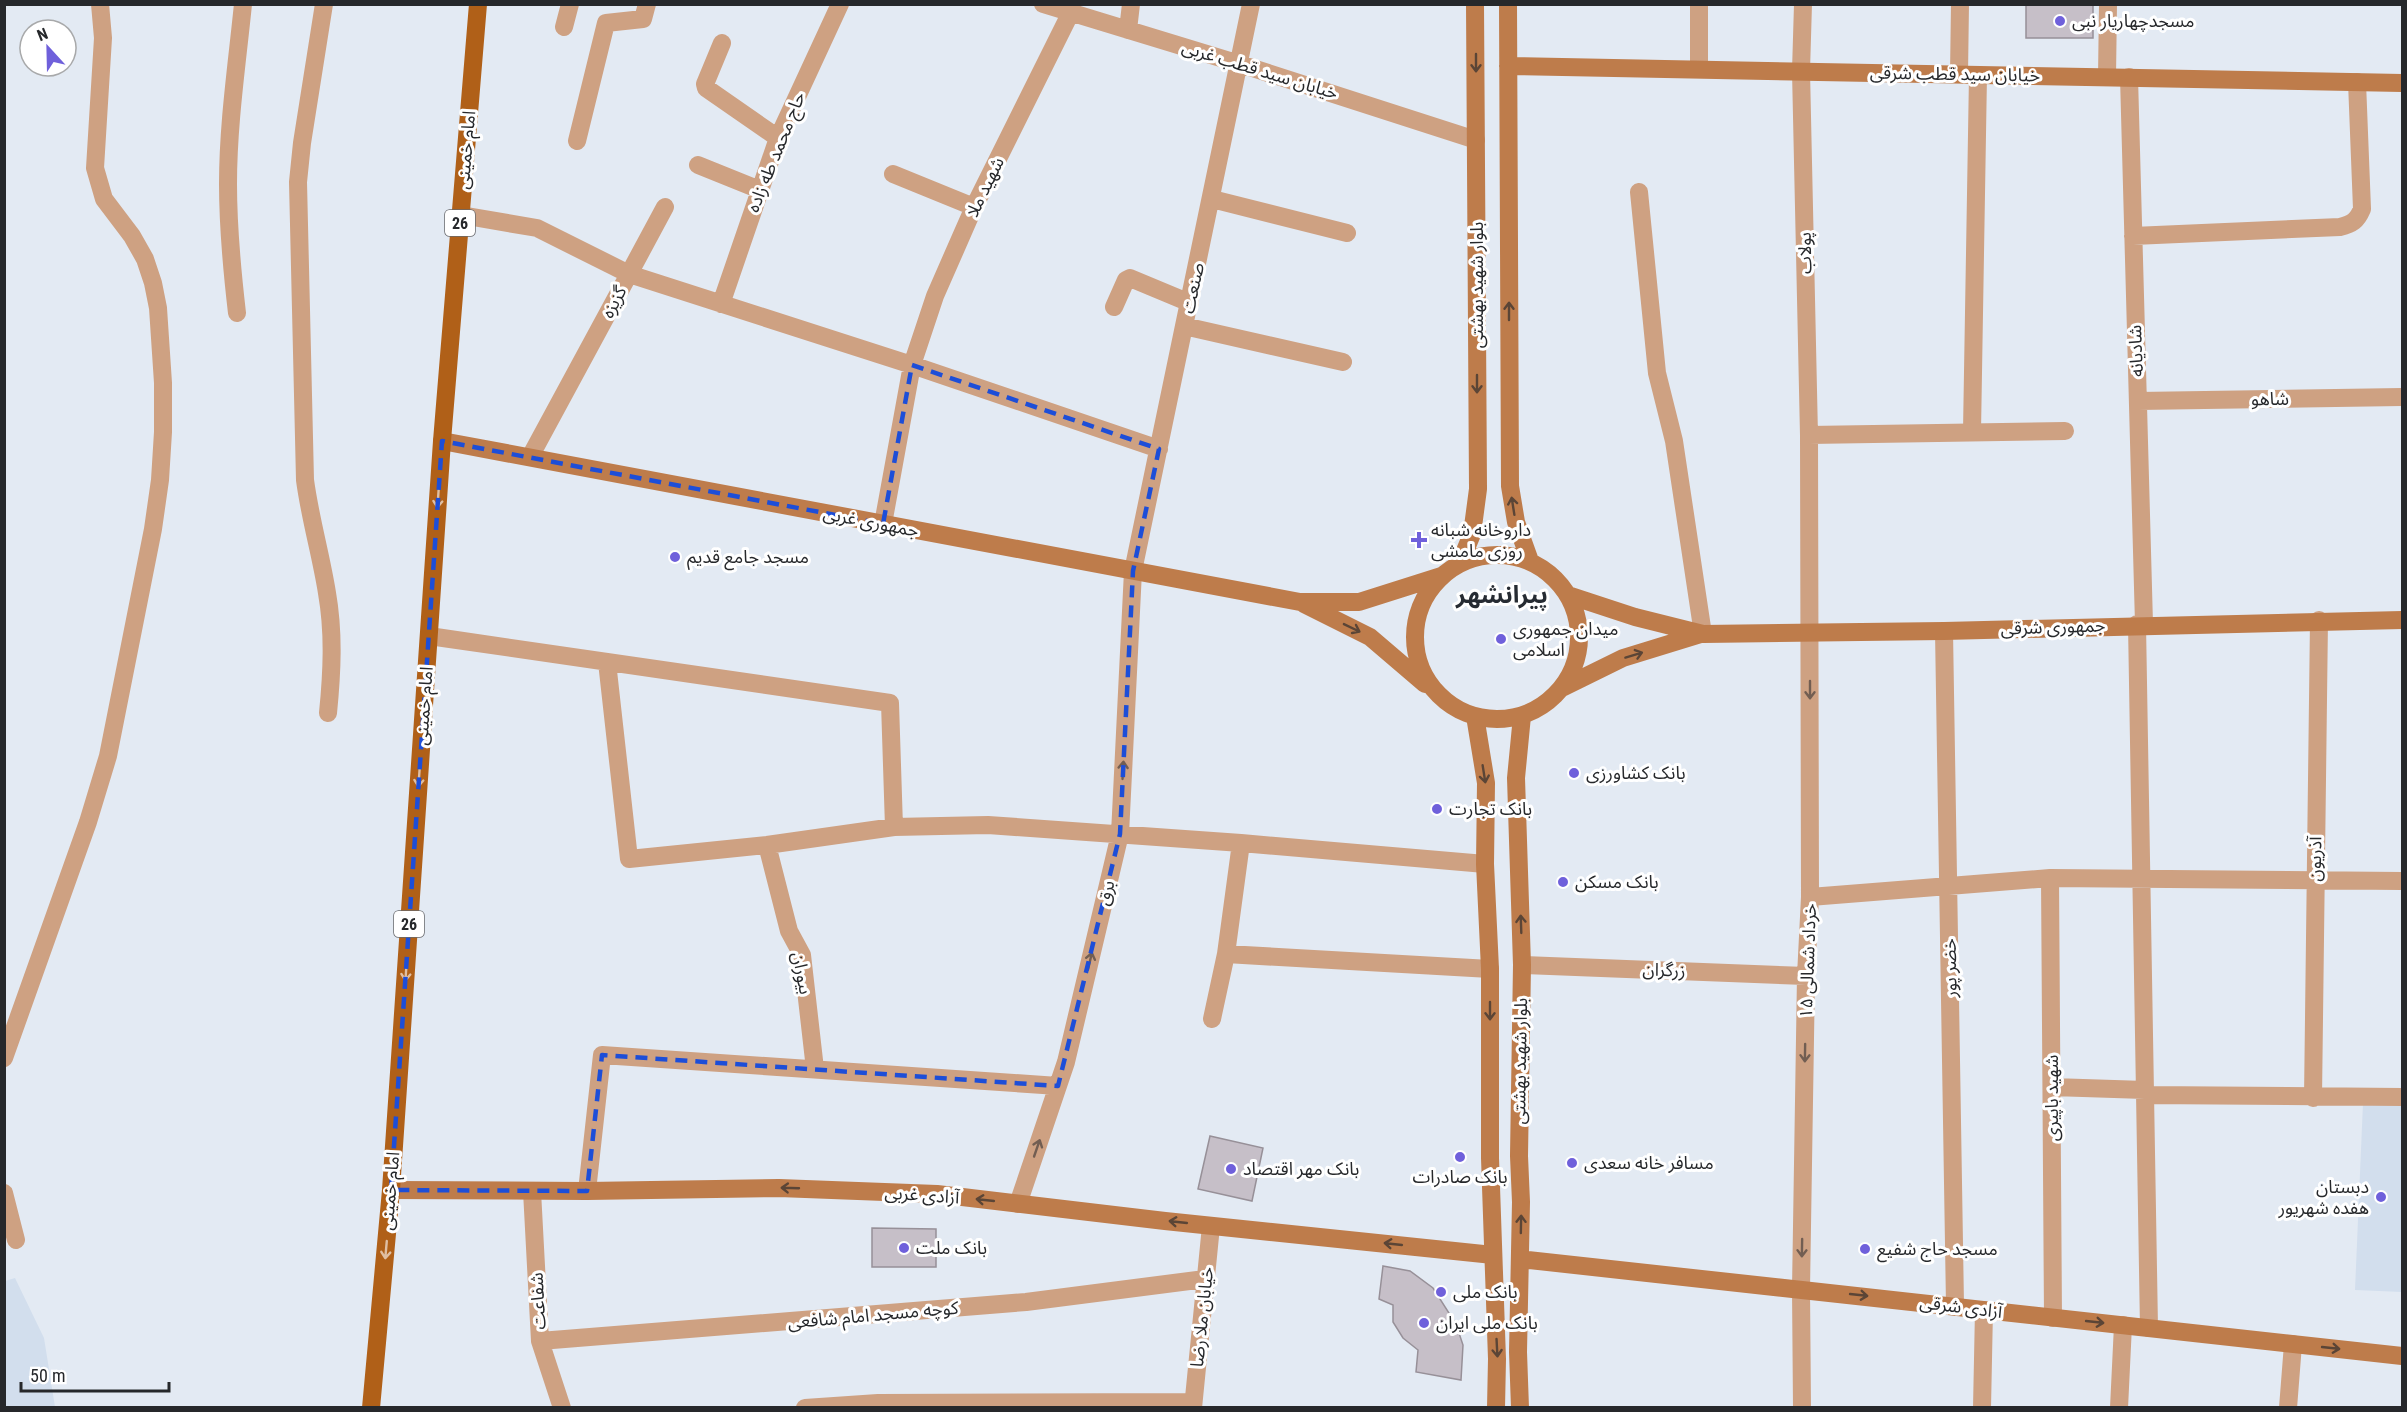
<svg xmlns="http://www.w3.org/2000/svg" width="2407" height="1412" viewBox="0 0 2407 1412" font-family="'Roboto Condensed','Noto Sans Arabic',sans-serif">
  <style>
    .built { fill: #d2deed }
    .building { fill: #c6bfc8; stroke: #979098; stroke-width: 1.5 }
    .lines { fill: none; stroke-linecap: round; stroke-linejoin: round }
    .street { stroke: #cea182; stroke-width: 18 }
    .secondary { stroke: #be7c4b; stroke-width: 18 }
    .primary { stroke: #b06018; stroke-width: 18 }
    .oneway { stroke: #5b4536 }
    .oneway2 { stroke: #dfbfa3 }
    .oneway3 { stroke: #725e52 }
    .marked { fill: none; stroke: #1d4ed8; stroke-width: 4.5; stroke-dasharray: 12 8; stroke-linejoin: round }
    .poi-dot { fill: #6f60db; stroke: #fff; stroke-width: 2 }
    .labels { text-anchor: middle; stroke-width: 6; stroke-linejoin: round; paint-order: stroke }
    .shield { fill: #fff; stroke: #67686b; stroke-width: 1.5 }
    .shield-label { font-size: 16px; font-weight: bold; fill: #26282b }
    .poi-label { font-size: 18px; fill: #26282b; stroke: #fff; text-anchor: start }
    .street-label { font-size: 18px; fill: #26282b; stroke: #fff }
    .district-label { font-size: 24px; font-weight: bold; fill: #262b32; stroke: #fff }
  </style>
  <rect width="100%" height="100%" fill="#e3eaf3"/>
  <!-- built -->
  <path class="built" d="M2363,1103L2402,1104V1292L2355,1290Z
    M15,1278L44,1338L55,1407H5V1281Z"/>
  <!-- building -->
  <path class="building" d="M2026,4H2093V38H2026Z
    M1210,1136L1263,1148L1252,1201L1198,1189Z
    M872,1228L936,1229V1267H872Z
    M1383,1266L1410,1271L1433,1288L1456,1324L1463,1345L1461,1380L1416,1372L1418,1350L1403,1338L1393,1322V1305L1379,1299Z"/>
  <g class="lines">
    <!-- street -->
    <path class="street" d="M324,4L302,143L298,182L305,480C310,518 321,555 327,593C334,633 332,673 328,713
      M1043,4L1240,64L1476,140
      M1070,14L974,207L935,296L912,365L1159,449
      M564,27L570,4
      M1128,30L1131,4
      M722,43L705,84L706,88L778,138
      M1699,69V4
      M1959,74L1960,4
      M2107,77L2108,4
      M2129,77L2144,624
      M577,141L606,23L643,19L647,4
      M698,165L760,190
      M893,174L974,207
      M1639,192L1657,373L1674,441L1703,634
      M1212,199L1347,233
      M665,207L629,274L912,365L883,524
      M461,215L537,228L629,274L530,457
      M2133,236L2340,227C2352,224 2357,221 2362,209L2357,82
      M721,304L778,138L840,4
      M1114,307L1126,280L1130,278L1190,303
      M237,313C232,270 228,227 228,184C228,124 237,64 243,4
      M1184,326L1343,362
      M2138,401L2402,397
      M1972,432L1978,75
      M1809,435L2065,431
      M2137,624L2149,1328
      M1944,631L1955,1305
      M429,636L890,703L894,827L767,845L629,859L607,662
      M894,827L988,825L1241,843
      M767,845L789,931L802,955L815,1069
      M1485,864L1241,843L1226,954L1490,969
      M2050,878L2053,1318
      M1810,897L2050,878L2402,881
      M1522,965L1806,976
      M1212,1019L1226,954
      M4,1058L88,822L108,756L153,529L160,480L163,432V383L158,308L153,283L145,259L132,236L104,199L95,168L103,38L100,4
      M2052,1087L2145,1090
      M2145,1095L2402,1097
      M2313,1098L2319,620
      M532,1191L540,1341L562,1408
      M587,1191L602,1055L1058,1086
      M4,1193L16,1240
      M1018,1204L1066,1062L1120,834L1133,571L1251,4
      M540,1341L1026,1302L1205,1279
      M805,1408L878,1403L1193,1402
      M1193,1408L1211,1226
      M1802,1408L1801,1289L1806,976L1810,897L1809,435L1801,71L1803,4
      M1982,1408L1984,1310
      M2119,1408L2123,1325
      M2288,1408L2293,1344"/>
    <!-- secondary -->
    <path class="secondary" d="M1508,4L1510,486L1516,522L1530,561
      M1508,66L2402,83
      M442,441L1300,602H1359L1441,576
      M1415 637a82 82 0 1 1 164 0a82 82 0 1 1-164 0Z
      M1460,563L1472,534L1478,489L1475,4
      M1568,595L1635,617L1703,634L1944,631L2402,620
      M1304,604L1370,637L1425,684
      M1562,688L1623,658L1701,634
      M1475,716L1486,783L1485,864L1490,969V1158L1497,1359L1496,1408
      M391,1190L587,1191L779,1188L937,1194L1165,1221L1493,1255
      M1520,1259L2402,1356
      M1520,1408L1518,1352L1521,1202L1519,1156L1522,965L1516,778L1522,716"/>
    <!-- primary -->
    <path class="primary" d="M371,1408L391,1190L442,441L478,4"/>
  </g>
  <!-- one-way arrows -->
  <defs><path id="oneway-shaft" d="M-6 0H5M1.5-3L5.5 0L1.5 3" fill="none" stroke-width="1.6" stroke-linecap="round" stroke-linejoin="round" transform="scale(1.5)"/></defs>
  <g class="oneway">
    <use href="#oneway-shaft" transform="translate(1476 63) rotate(90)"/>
    <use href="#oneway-shaft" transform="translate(1509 311) rotate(-90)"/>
    <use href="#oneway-shaft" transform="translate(1477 384) rotate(90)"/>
    <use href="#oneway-shaft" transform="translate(1513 506) rotate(-99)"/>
    <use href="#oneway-shaft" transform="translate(1352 628) rotate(26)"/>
    <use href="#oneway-shaft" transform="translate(1634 655) rotate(-17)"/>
    <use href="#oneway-shaft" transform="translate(1484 774) rotate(81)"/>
    <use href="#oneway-shaft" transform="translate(1521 924) rotate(-92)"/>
    <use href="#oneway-shaft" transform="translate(1490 1011) rotate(90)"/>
    <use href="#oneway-shaft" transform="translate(790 1188) rotate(-178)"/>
    <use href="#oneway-shaft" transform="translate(985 1200) rotate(-174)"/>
    <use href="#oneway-shaft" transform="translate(1178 1222) rotate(-174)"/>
    <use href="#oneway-shaft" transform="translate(1521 1224) rotate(-89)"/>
    <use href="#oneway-shaft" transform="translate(1393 1244) rotate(-174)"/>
    <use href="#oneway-shaft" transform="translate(1859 1295) rotate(6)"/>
    <use href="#oneway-shaft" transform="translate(2095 1322) rotate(6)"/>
    <use href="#oneway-shaft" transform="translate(1497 1348) rotate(87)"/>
    <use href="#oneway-shaft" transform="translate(2331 1348) rotate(6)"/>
  </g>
  <g class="oneway2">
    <use href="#oneway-shaft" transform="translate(438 499) rotate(94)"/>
    <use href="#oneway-shaft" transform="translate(419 778) rotate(94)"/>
    <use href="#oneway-shaft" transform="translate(406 972) rotate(94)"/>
    <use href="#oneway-shaft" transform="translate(386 1250) rotate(95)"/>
  </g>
  <g class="oneway3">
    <use href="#oneway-shaft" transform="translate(1810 690) rotate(90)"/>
    <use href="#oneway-shaft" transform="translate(1123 770) rotate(-87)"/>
    <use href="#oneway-shaft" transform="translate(1090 961) rotate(-77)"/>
    <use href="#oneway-shaft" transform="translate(1805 1053) rotate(91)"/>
    <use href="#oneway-shaft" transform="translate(1037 1148) rotate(-71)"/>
    <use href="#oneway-shaft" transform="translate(1802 1248) rotate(91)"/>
  </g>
  <!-- marked area -->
  <path class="marked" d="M912,365L1159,449L1133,571L1120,834L1058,1086L602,1055L587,1191L391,1190L442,441L883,524Z"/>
  <!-- markers -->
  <g class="poi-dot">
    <circle cx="2060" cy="21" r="6"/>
    <path d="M1416 531h6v6h6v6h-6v6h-6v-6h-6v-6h6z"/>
    <circle cx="675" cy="557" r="6"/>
    <circle cx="1501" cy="639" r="6"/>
    <circle cx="1574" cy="773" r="6"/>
    <circle cx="1437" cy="809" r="6"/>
    <circle cx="1563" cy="882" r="6"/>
    <circle cx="1460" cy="1157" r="6"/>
    <circle cx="1572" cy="1163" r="6"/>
    <circle cx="1231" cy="1169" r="6"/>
    <circle cx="2381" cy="1197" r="6"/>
    <circle cx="904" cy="1248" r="6"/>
    <circle cx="1865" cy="1249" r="6"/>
    <circle cx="1441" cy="1292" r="6"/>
    <circle cx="1424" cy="1323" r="6"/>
  </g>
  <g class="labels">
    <!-- shield labels -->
    <g class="shield">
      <rect x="445" y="210" width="30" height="26" rx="4.5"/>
      <rect x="394" y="911" width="30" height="26" rx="4.5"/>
    </g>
    <g class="shield-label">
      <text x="460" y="229">26</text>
      <text x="409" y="930">26</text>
    </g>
    <!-- poi labels -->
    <g class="poi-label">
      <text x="2072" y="27">مسجدچهاریار نبی</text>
      <text x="1431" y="536">داروخانه شبانه<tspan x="1431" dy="21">روزی مامشی</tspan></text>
      <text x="687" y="563">مسجد جامع قدیم</text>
      <text x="1513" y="635">میدان جمهوری<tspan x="1513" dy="21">اسلامی</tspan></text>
      <text x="1586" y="779">بانک کشاورزی</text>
      <text x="1449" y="815">بانک تجارت</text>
      <text x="1575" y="888">بانک مسکن</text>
      <text x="1584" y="1169">مسافر خانه سعدی</text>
      <text x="1243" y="1175">بانک مهر اقتصاد</text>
      <text x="1460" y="1183" text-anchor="middle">بانک صادرات</text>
      <text x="2369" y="1193" text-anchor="end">دبستان<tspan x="2369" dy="21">هفده شهریور</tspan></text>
      <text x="916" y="1254">بانک ملت</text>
      <text x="1877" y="1255">مسجد حاج شفیع</text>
      <text x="1453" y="1298">بانک ملی</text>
      <text x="1436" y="1329">بانک ملی ایران</text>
    </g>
    <!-- street labels -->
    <g class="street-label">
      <text transform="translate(1260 70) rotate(17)" y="6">خیابان سید قطب غربی</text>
      <text transform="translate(1955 74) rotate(1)" y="6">خیابان سید قطب شرقی</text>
      <text transform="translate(466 150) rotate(-85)" y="6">امام خمینی</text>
      <text transform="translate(776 152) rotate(-68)" y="6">حاج محمد طه زاده</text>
      <text transform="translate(985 187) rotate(-64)" y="6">شهید ملا</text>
      <text transform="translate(1805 253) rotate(-91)" y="6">پولاب</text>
      <text transform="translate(1477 285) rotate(-90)" y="6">بلوار شهید بهشتی</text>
      <text transform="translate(1193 288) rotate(-78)" y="6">صنعت</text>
      <text transform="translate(614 302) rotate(-62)" y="6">گزیزه</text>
      <text transform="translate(2136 351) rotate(-92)" y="6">شادیانه</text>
      <text transform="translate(2270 399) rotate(-1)" y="6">شاهو</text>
      <text transform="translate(871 522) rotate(11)" y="6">جمهوری غربی</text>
      <text transform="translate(2053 627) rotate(-2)" y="6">جمهوری شرقی</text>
      <text transform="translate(424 706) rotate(-86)" y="6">امام خمینی</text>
      <text transform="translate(2315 859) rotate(-89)" y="6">آذریون</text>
      <text transform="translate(1106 893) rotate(-77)" y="6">برق</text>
      <text transform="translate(1808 961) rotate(-88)" y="6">۱۵ خرداد شمالی</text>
      <text transform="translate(1950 968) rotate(-91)" y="6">خضر پور</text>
      <text transform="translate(1664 970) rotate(2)" y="6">زرگران</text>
      <text transform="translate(802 973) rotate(79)" y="6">بیوران</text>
      <text transform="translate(1520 1061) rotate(-89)" y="6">بلوار شهید بهشتی</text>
      <text transform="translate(2052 1098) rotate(-90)" y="6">شهید باپیری</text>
      <text transform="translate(390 1191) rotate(-85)" y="6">امام خمینی</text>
      <text transform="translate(922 1195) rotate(4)" y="6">آزادی غربی</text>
      <text transform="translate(538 1301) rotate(-93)" y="6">شفاعت</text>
      <text transform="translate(1961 1307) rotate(7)" y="6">آزادی شرقی</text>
      <text transform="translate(873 1315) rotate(-5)" y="6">کوچه مسجد امام شافعی</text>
      <text transform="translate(1202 1317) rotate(-84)" y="6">خیابان ملا رضا</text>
    </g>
    <!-- district labels -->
    <g class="district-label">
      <text x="1502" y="603">پیرانشهر</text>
    </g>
  </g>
  <!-- border -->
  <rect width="2407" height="1412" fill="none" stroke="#26282b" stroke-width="12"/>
  <!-- north arrow -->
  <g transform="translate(48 48) rotate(338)"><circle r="28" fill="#ffffff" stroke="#a8a9aa" stroke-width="1.5"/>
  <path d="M0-4.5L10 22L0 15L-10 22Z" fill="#6f60db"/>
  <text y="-9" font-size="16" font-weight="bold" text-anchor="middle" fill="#26282b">N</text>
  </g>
  <!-- scale -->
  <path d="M21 1382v9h148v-9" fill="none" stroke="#26282b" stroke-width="3"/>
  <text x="30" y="1382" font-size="18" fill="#26282b" stroke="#ffffff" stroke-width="4.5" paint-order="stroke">50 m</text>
</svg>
